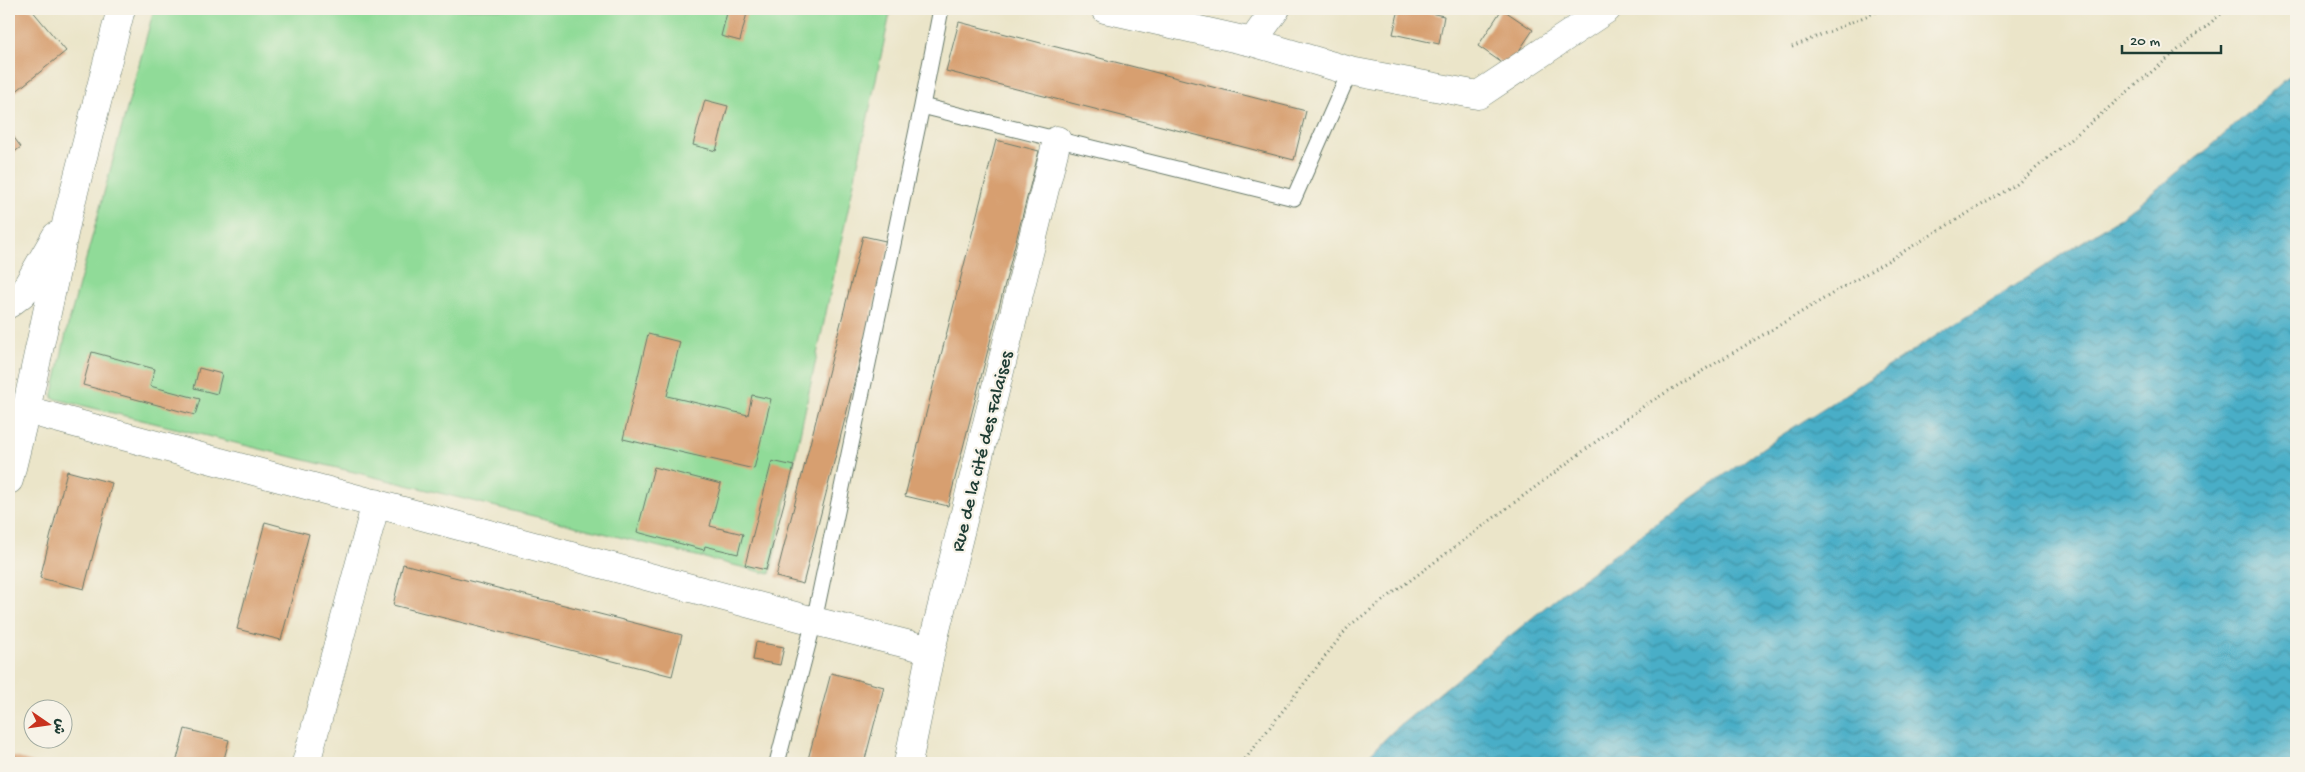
<svg xmlns="http://www.w3.org/2000/svg" width="2305" height="772" viewBox="0 0 2305 772" font-family="'Gochi Hand','Playpen Sans Arabic',sans-serif">
  <style>
    .grass { fill: #90db98; stroke: #588c66 }
    .water { fill: url(#water-waves); stroke: #34767e }
    .building { fill: #d79f70 }
    .lines { fill: none; stroke-linecap: round; stroke-linejoin: round }
    .service-casing { stroke: #667868; stroke-width: 17 }
    .minor-casing { stroke: #667868; stroke-width: 29 }
    .path { stroke: #667868; stroke-width: 3; stroke-dasharray: 1 4; stroke-linecap: butt }
    .service { stroke: #fff; stroke-width: 15 }
    .minor { stroke: #fff; stroke-width: 28 }
    .labels { text-anchor: middle; stroke-width: 4.5; stroke-linejoin: round; paint-order: stroke }
    .street-label { font-size: 19px; fill: #1f3d34; stroke: #f7f3e8 }
  </style>
  <defs>
    <pattern id="water-waves" width="16" height="10" patternUnits="userSpaceOnUse" patternTransform="scale(1.25)"><rect width="16" height="10" fill="#48aec7"/><path d="M0 5q4-4 8 0t8 0" fill="none" stroke="#3b8fa2"/></pattern>
  </defs>
  <rect width="100%" height="100%" fill="#f7f3e8"/>
  <filter id="ink" filterUnits="userSpaceOnUse"><feTurbulence type="fractalNoise" baseFrequency=".02" numOctaves="2"/><feDisplacementMap in="SourceGraphic" scale="10" xChannelSelector="R" yChannelSelector="G"/><feConvolveMatrix kernelMatrix="1 2 1 2 8 2 1 2 1" color-interpolation-filters="sRGB"/></filter>
  <filter id="wash" filterUnits="userSpaceOnUse"><feTurbulence type="fractalNoise" baseFrequency=".0096" numOctaves="4" result="noise"/><feDisplacementMap in="SourceGraphic" scale="20" xChannelSelector="R" yChannelSelector="G"/><feGaussianBlur stdDeviation="1.12" result="paint"/><feColorMatrix in="noise" values="0 0 0 0 0 0 0 0 0 0 0 0 0 0 0 0 0 1.4 0 .05"/><feComposite in="paint" operator="in"/></filter>
  <g filter="url(#wash)">
    <rect width="100%" height="100%" fill="#ebe5c9"/>
    <!-- grass -->
    <path class="grass" d="M154,9H869L890,14L770,574L52,398L67,329Z"/>
    <!-- water -->
    <path class="water" d="M2296,70V763H1361L1392,732L1453,682L1564,592L1683,504L1774,440L2124,215L2208,149Z"/>
    <g id="blocks">
      <!-- building -->
      <path class="building" d="M9,9H31L66,51L9,97Z
        M728,9H748L740,41L721,36Z
        M1399,9H1411L1444,16L1439,44L1393,34Z
        M1502,9L1533,30L1508,67L1478,46Z
        M959,22L1306,111L1294,160L946,71Z
        M705,100L728,106L716,151L693,145Z
        M9,131L21,147L9,156Z
        M996,140L1039,151L948,506L905,496Z
        M863,236L890,242L803,584L776,577Z
        M648,334L680,342L667,396L748,415L752,395L771,399L754,469L623,439Z
        M92,352L155,369L150,386L200,399L195,415L83,385Z
        M199,368L222,374L217,394L194,388Z
        M772,461L794,466L766,570L745,565Z
        M654,467L721,484L710,526L743,534L738,554L705,546L704,550L637,532Z
        M67,471L112,483L84,589L40,578Z
        M265,522L309,534L281,640L237,629Z
        M403,564L682,635L672,676L393,605Z
        M756,642L784,647L780,665L753,660Z
        M831,673L884,687L864,763H807Z
        M185,729L229,740L223,763H176Z
        M9,755L36,763H9Z"/>
    </g>
  </g>
  <g filter="url(#ink)">
    <use href="#blocks" fill-opacity="0" stroke="#667868" stroke-width="1"/>
    <g class="lines">
      <!-- service casing -->
      <g class="service-casing">
        <path id="service" d="M941,9L922,106L1294,198L1350,71
          M777,763L814,621L922,106"/>
      </g>
      <!-- minor casing -->
      <g class="minor-casing">
        <path id="minor" d="M1105,9L1252,42L1350,71L1478,95L1607,9
          M1252,42L1276,9
          M9,304L23,293L56,236
          M26,410L814,621L931,650
          M9,480L26,410L68,215L121,9
          M306,763L376,503
          M908,763L931,650L1057,140"/>
      </g>
      <!-- path -->
      <path class="path" d="M1792,47L1883,9
        M1242,763L1349,626L1645,405L2017,184L2227,9"/>
      <!-- service -->
      <use href="#service" class="service"/>
      <!-- minor -->
      <use href="#minor" class="minor"/>
    </g>
  </g>
  <g class="labels">
    <!-- street labels -->
    <g class="street-label">
      <text transform="translate(980 451) rotate(-76)" y="7">Rue de la cité des Falaises</text>
    </g>
  </g>
  <!-- margin -->
  <rect width="2305" height="772" fill="none" stroke="#f7f3e8" stroke-width="30"/>
  <!-- north arrow -->
  <g transform="translate(48 724) rotate(103)"><circle r="24" fill="#f7f3e8" stroke="#a1aaa0"/>
  <path d="M0-4L9 19L0 12L-9 19Z" fill="#c8321e"/>
  <text y="-8" font-size="14" font-weight="bold" text-anchor="middle" fill="#1f3d34">ش</text>
  </g>
  <!-- scale -->
  <path d="M2122 45v8h99v-8" fill="none" stroke="#1f3d34" stroke-width="2.5"/>
  <text x="2130" y="45" font-size="15" fill="#1f3d34" stroke="#f7f3e8" stroke-width="4" paint-order="stroke">20 m</text>
</svg>
